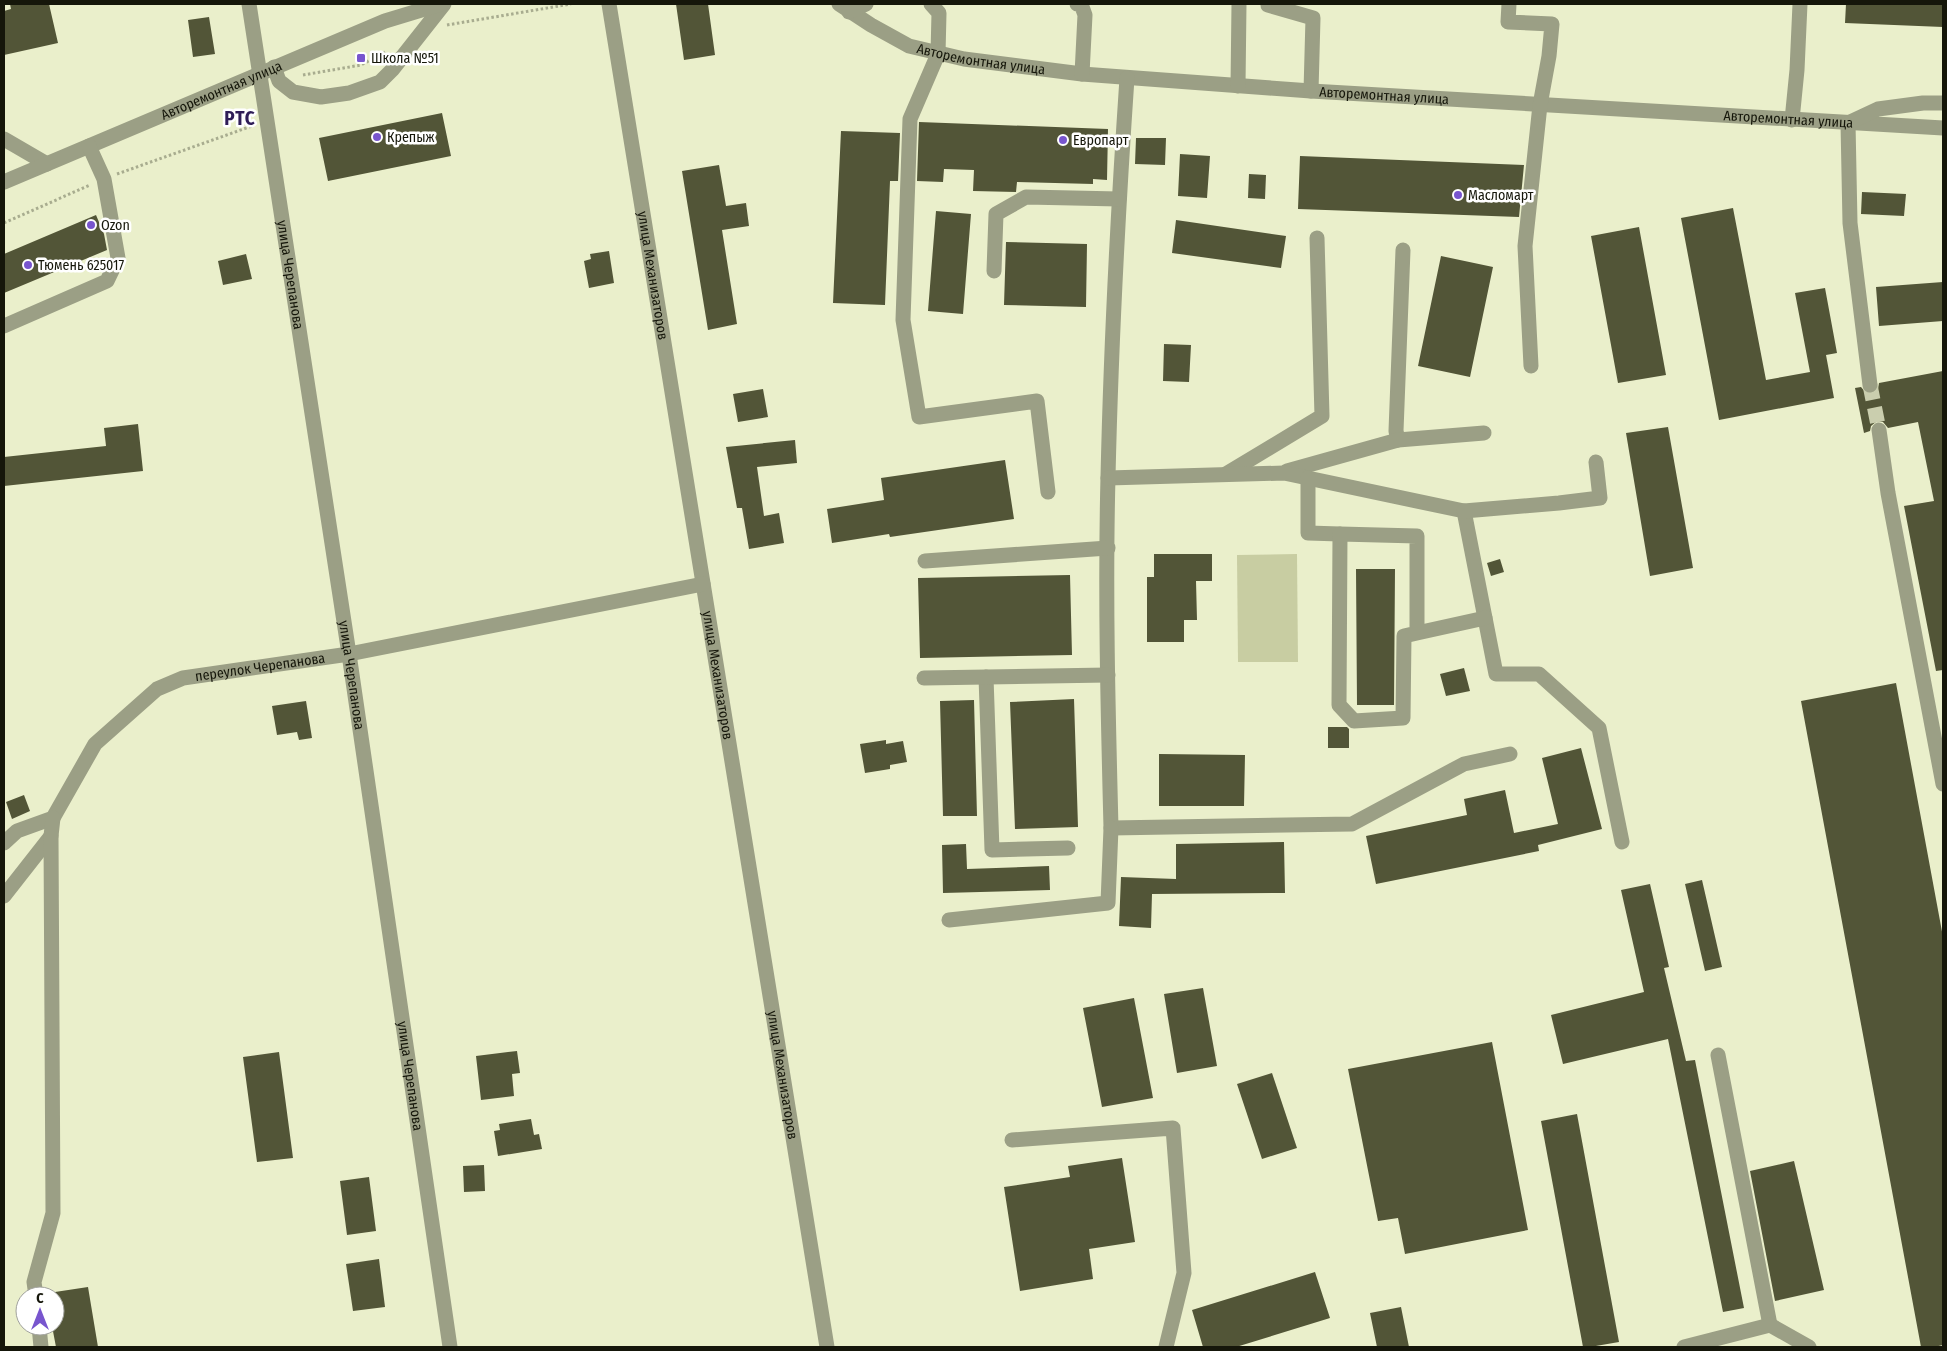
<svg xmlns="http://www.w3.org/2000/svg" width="1947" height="1351" viewBox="0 0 1947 1351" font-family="'Fira Sans Condensed',sans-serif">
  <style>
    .green { fill: #c8cda2 }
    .building { fill: #525537 }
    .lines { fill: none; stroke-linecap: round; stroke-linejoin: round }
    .minor-tunnel { stroke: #caceae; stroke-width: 15; stroke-dasharray: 15 8; stroke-linecap: butt }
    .path { stroke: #a8ac8f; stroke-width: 3; stroke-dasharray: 2.5 2.5; stroke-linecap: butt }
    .minor { stroke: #9b9f85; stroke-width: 15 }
    .poi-dot { fill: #7855ce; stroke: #fff; stroke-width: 2 }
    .labels { text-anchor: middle; stroke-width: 5; stroke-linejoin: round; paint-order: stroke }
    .poi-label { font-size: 14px; fill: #15160a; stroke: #fff; text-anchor: start }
    .street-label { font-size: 14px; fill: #15160a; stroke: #fff }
    .district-label { font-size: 19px; font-weight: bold; letter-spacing: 1px; fill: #2f1d57; stroke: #fff }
  </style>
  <rect width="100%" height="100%" fill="#eaefcb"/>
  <!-- green -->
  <path class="green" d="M1297,554L1298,662H1238L1237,555Z"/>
  <!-- building -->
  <path class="building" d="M10,4H49L58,43L4,55V11L11,9Z
    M676,4H708L715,55L684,60Z
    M1846,4H1943V27L1845,23Z
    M209,17L215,54L193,57L188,20Z
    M442,113L451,156L328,181L319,138Z
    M919,122L1108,129L1107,180L1093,179V184L1017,182L1016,192L973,191L974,170L944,169L943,182L917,181Z
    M841,131L900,133L898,181H890L885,305L833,303Z
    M1136,138H1166L1165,165L1135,164Z
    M1180,154L1210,156L1207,198L1178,196Z
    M1300,156L1524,165L1519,217L1298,209Z
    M719,165L726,206L746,203L749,226L722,230L737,324L708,330L682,171Z
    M1249,174L1266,175L1265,199L1248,198Z
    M1862,192L1906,194L1904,216L1861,214Z
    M1733,208L1766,380L1810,372L1795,293L1825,288L1837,353L1826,355L1834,398L1719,420L1681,218Z
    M936,211L971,214L963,314L928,311Z
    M96,215L104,234L107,250L4,293V254Z
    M1176,220L1286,236L1281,268L1172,253Z
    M1639,227L1666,375L1618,383L1591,236Z
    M1006,242L1087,244L1086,307L1004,305Z
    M609,251L614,283L589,288L584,261L591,259L590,254Z
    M246,254L252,279L223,285L218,261Z
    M1441,256L1493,267L1470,377L1418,366Z
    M1943,282V321L1879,326L1876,287Z
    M1164,344L1191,345L1189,382L1163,381Z
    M1943,371V670L1936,671L1904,506L1934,501L1918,422L1888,428L1883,422L1877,421L1871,426L1870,431L1864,433L1855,388L1861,387L1866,393L1872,394L1878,389L1879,383Z
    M763,389L768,417L738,422L733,394Z
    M138,424L143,471L4,486V457L106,446L104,428Z
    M1668,427L1693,568L1650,576L1626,433Z
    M795,440L797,463L757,467L764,516L779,513L784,543L749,549L742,508H737L726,447Z
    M1005,460L1014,519L890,537L889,534L832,543L827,509L884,500L881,478Z
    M1154,554H1212V581H1196L1197,620H1184V642H1147V577H1154Z
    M1500,559L1504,572L1491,576L1487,563Z
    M1356,569H1395L1394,705H1357Z
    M1070,575L1072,655L920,658L918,578Z
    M1464,668L1470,691L1446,696L1440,674Z
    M1896,683L1943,937V1345L1934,1347H1921L1801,701Z
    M1074,699L1078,827L1015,829L1010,702Z
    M974,700L977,816H943L940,701Z
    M306,701L312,738L299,740L297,732L277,735L272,706Z
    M1328,727H1347L1349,729V748H1328Z
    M886,740V744L903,741L907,762L890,765V769L865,773L860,744Z
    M1581,748L1602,829L1538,845L1539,851L1376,884L1366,836L1467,815L1464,799L1505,790L1514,833L1558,824L1542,758Z
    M1159,754L1245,755L1244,806H1159Z
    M24,795L30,811L12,819L6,802Z
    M1284,842L1285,893L1152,894L1151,928L1119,926L1121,877L1176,879V844Z
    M966,844L967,869L1049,866L1050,890L943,893L942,845Z
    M1702,880L1722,967L1705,971L1685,884Z
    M1650,884L1669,967L1664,968L1686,1061L1695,1060L1744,1308L1723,1312L1668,1039L1563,1064L1551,1015L1644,992L1621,890Z
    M1203,988L1217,1066L1177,1073L1164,994Z
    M1134,998L1153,1098L1102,1107L1083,1008Z
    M1492,1042L1528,1230L1405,1254L1398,1218L1378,1221L1348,1069Z
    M517,1051L520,1073L512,1074L514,1096L481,1100L476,1056Z
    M279,1052L293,1158L257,1162L243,1057Z
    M1272,1073L1297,1148L1262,1159L1237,1084Z
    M1577,1114L1619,1342L1590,1347H1583L1541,1121Z
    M531,1119L534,1135L539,1134L542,1149L498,1156L494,1131L500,1130L499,1124Z
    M1122,1158L1135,1242L1089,1249L1093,1279L1020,1291L1004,1187L1070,1177L1068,1166Z
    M1794,1161L1824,1290L1775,1301L1750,1171Z
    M484,1165L485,1191L464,1192L463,1166Z
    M369,1177L376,1231L347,1235L340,1181Z
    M379,1259L385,1307L353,1311L346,1264Z
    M1315,1272L1330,1318L1236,1347H1203L1192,1310Z
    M88,1287L98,1347H56L52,1326H55V1292Z
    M1401,1307L1409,1347H1377L1370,1313Z"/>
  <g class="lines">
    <!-- minor-tunnel -->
    <path class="minor-tunnel" d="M1870,385L1879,430"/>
    <!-- path -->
    <path class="path" d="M447,25L571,4
      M303,75L361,65L385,52
      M117,174L252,126
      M4,223L90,185"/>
    <!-- minor -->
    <g class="minor">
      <path id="s1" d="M249,4L349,654L450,1347"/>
      <path id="s2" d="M609,4L827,1347"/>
      <path id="s3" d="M839,4L871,25L909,46L964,59L1082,74L1311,91L1943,128"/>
      <path d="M931,4L939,13L938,54L910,119L903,320L919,417L1037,401L1048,492"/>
      <path d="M1077,4H1081L1085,15L1082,74"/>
      <path d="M1268,4V5L1313,18L1311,91"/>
      <path d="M1509,4L1508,22L1552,24L1549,56L1540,105L1525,246L1531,366"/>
      <path d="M849,12L866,4"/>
      <path d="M274,67L279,81L293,92L321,97L349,93L380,82L392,70L444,4"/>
      <path d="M1127,78C1118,211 1111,344 1108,477C1105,594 1108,711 1111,828L1352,824L1464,764L1510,754"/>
      <path d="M1238,86L1239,4"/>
      <path d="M1792,120L1797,70L1800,4"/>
      <path d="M4,139L47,164"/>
      <path id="s4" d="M4,182L385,21L441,4"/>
      <path d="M994,271L996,214L1026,197L1119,199"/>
      <path d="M4,326L107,281L118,258L104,179L89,146"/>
      <path d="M1870,385L1850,223L1848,123L1878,109L1923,103H1943"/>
      <path d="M1879,430L1888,493L1943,784"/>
      <path d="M1398,440L1396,431L1403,250"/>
      <path d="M1287,471L1398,440L1484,433"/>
      <path d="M1226,474L1322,416L1317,238"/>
      <path d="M1108,478L1284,473L1464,511L1496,674H1539L1599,728L1622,842"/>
      <path d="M1308,478V533L1340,534"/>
      <path d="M1464,511L1559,503L1600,498L1596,462"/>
      <path d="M925,561L1108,548"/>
      <path d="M1417,633L1404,636L1403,718L1354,721L1339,705L1340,534L1417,536V633L1485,618"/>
      <path d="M986,677L992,850L1068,848"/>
      <path d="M924,678L1108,675"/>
      <path id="s5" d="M4,843L17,831L53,818L95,744L157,689L183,678L349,654L703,584"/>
      <path d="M4,896L51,836"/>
      <path d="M949,920L1108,903L1111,828"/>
      <path d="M1718,1055L1770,1325"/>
      <path d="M1012,1140L1173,1128L1184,1273L1166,1347"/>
      <path d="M36,1296L34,1282L53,1213L51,836L53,818"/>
      <path d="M39,1326L41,1347"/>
      <path d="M1684,1347L1770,1325L1809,1347"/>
    </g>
  </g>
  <!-- markers -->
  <g class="poi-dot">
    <rect x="356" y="53" width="10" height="10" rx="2.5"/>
    <circle cx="377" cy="137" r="5"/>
    <circle cx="1063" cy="140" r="5"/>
    <circle cx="1458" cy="195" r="5"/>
    <circle cx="91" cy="225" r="5"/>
    <circle cx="28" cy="265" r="5"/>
  </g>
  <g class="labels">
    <!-- poi labels -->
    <g class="poi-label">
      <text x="371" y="63">Школа №51</text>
      <text x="387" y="142">Крепыж</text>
      <text x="1073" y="145">Европарт</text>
      <text x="1468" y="200">Масломарт</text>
      <text x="101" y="230">Ozon</text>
      <text x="38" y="270">Тюмень 625017</text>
    </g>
    <!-- street labels -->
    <g class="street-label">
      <text dy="5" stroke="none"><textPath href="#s3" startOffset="155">Авторемонтная улица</textPath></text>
      <text dy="5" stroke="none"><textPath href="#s4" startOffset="236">Авторемонтная улица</textPath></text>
      <text dy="5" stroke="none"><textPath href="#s3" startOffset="560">Авторемонтная улица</textPath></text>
      <text dy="5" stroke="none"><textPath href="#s3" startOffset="965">Авторемонтная улица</textPath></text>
      <text dy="5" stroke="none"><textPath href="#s1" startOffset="274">улица Черепанова</textPath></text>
      <text dy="5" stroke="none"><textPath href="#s2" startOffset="275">улица Механизаторов</textPath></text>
      <text dy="5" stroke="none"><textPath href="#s5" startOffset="330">переулок Черепанова</textPath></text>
      <text dy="5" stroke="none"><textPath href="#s1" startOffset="679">улица Черепанова</textPath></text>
      <text dy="5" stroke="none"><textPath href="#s2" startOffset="680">улица Механизаторов</textPath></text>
      <text dy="5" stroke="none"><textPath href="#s2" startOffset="1085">улица Механизаторов</textPath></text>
      <text dy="5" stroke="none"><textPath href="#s1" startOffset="1084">улица Черепанова</textPath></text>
    </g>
    <!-- district labels -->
    <g class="district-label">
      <text x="240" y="125">РТС</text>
    </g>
  </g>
  <!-- border -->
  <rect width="1947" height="1351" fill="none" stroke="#15160a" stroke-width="10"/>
  <!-- north arrow -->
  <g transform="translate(40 1311)"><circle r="24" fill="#ffffff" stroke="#a1a29d"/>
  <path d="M0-4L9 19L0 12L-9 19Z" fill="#7855ce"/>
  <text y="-8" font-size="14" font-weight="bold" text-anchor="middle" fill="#15160a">С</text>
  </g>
</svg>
